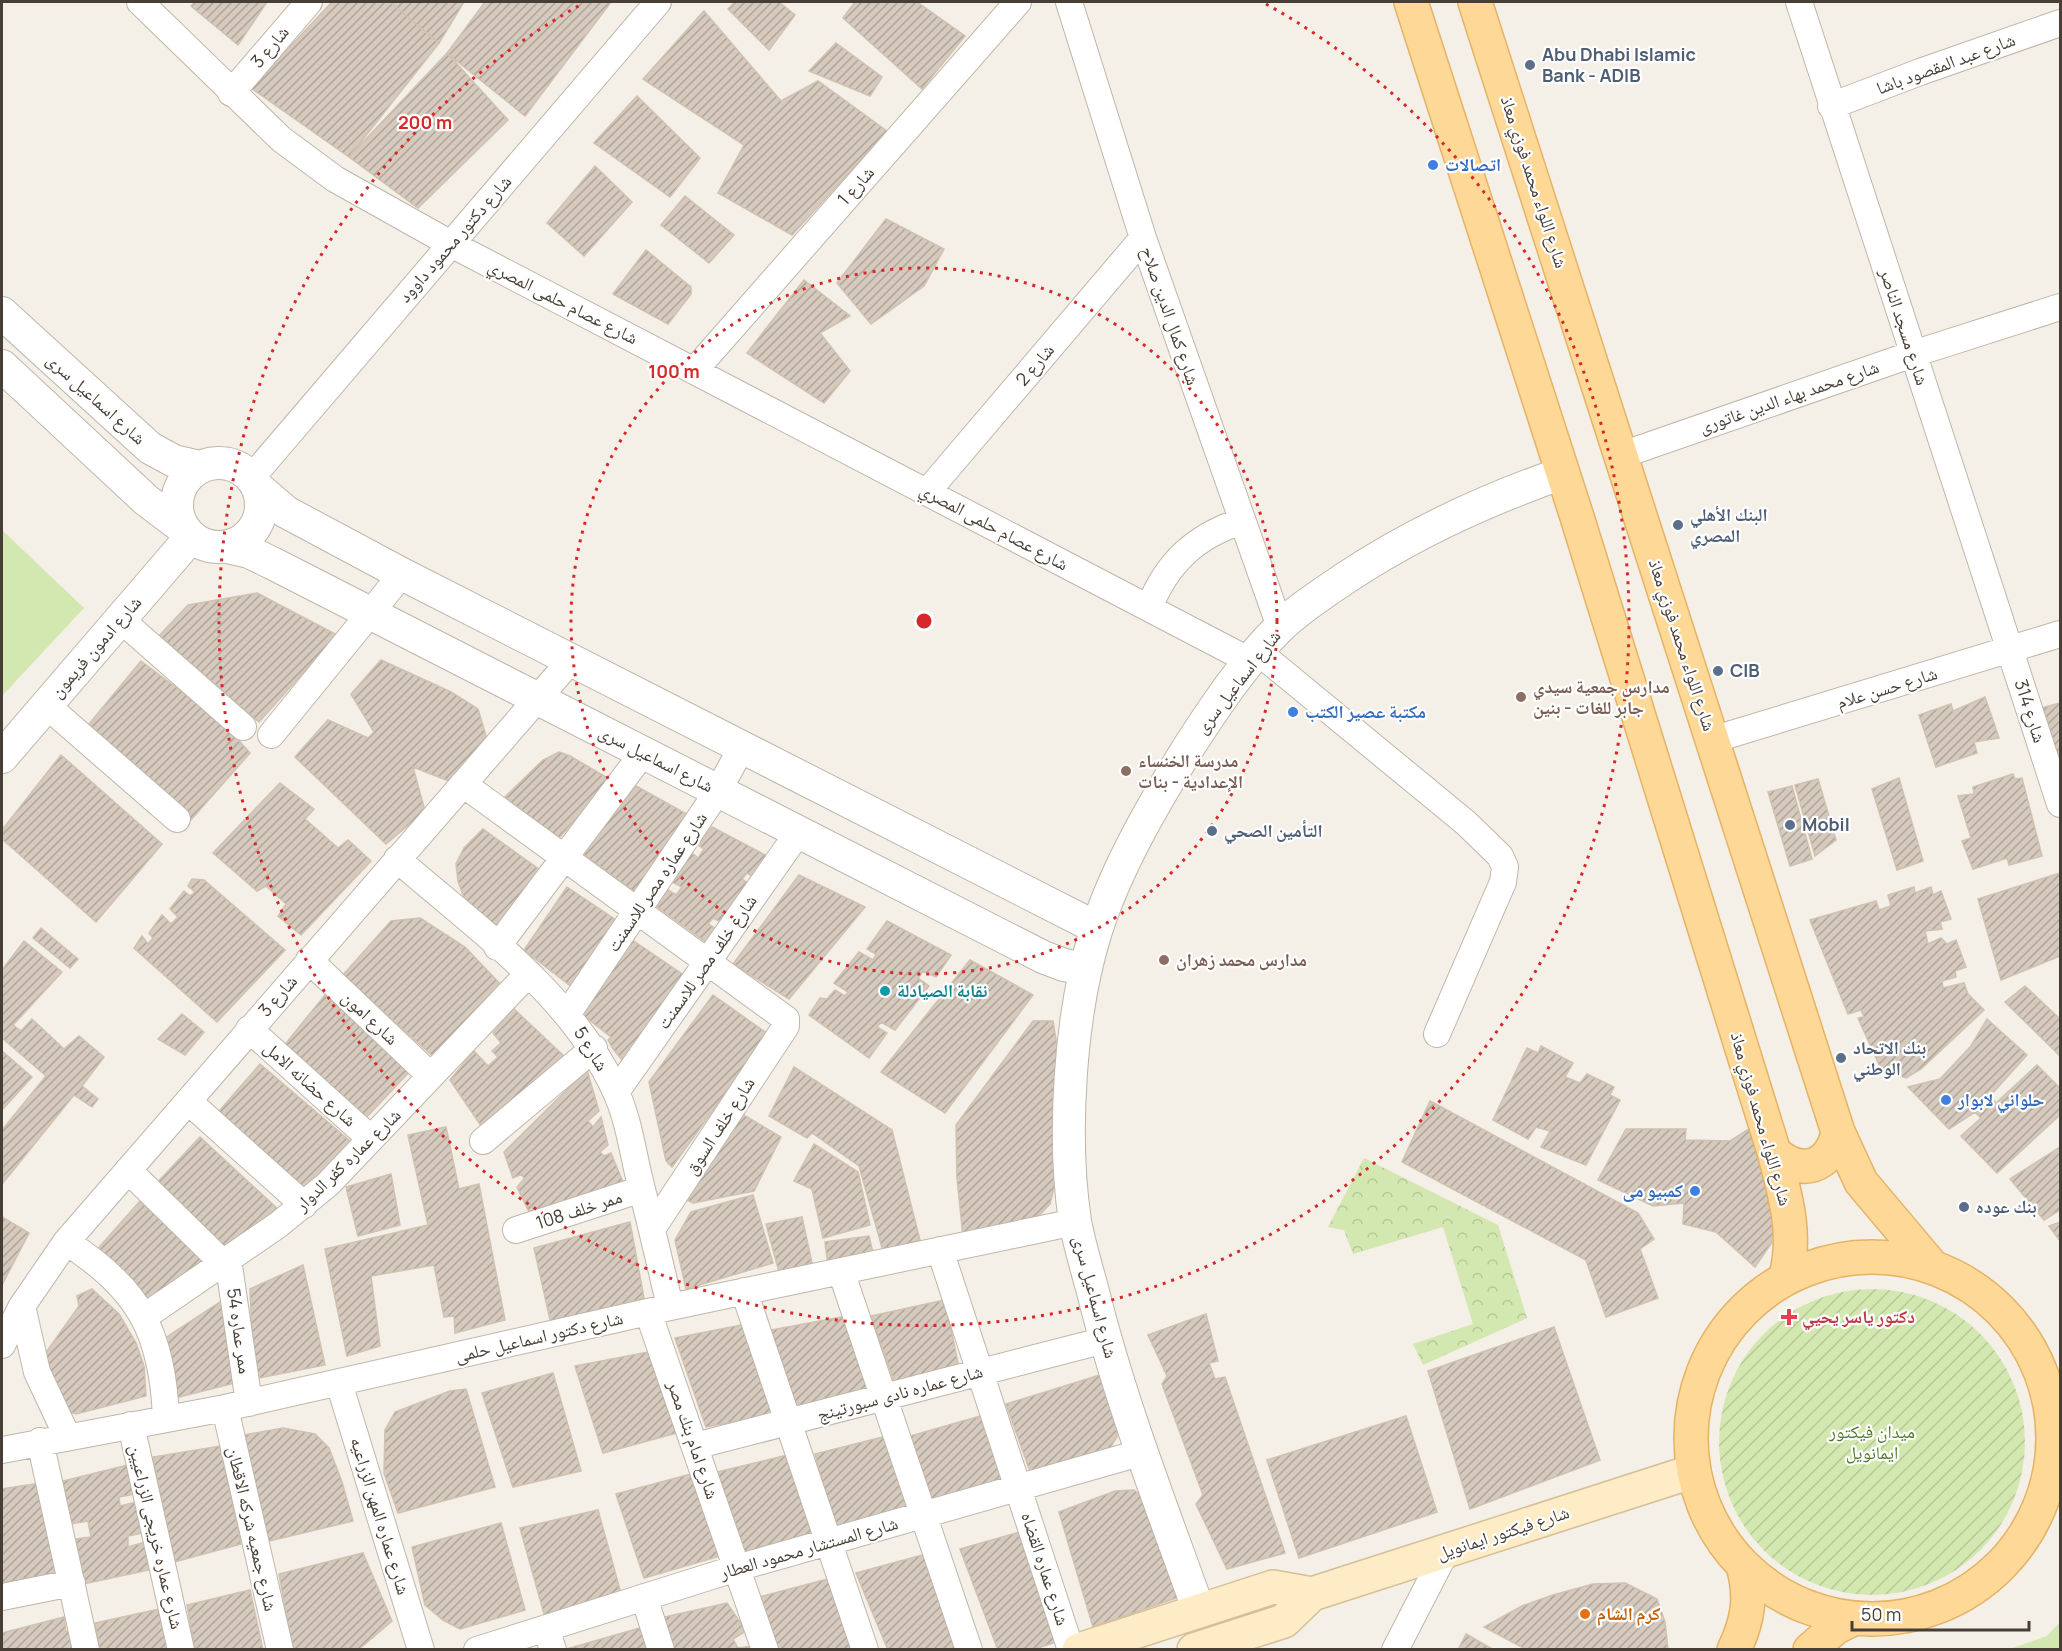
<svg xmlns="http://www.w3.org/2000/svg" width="2062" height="1651" viewBox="0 0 2062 1651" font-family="Manrope,'Noto Naskh Arabic',sans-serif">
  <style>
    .grass { fill: #d3e8b0 }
    .park { fill: url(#park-crowns) }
    .garden { fill: url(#garden-furrows) }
    .building { fill: url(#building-hatch); stroke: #d0c1b0; stroke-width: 1.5 }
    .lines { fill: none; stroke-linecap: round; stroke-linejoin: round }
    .minor-casing { stroke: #bfb6aa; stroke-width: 28 }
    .tertiary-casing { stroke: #bfb6aa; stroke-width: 34 }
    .secondary-casing { stroke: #d4bf97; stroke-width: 36 }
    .primary-casing { stroke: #e4b365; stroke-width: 36 }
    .minor { stroke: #fff; stroke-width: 26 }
    .tertiary { stroke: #fff; stroke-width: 32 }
    .secondary { stroke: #feecc6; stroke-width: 33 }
    .primary { stroke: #fed896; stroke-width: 33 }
    .ring { fill: none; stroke: #d62828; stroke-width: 3; stroke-dasharray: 3 6 }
    .service-dot { fill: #5c6f8a; stroke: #fff; stroke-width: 2 }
    .shop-dot { fill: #3f7fe0; stroke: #fff; stroke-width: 2 }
    .education-dot { fill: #8d6e63; stroke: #fff; stroke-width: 2 }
    .culture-dot { fill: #0f9aa8; stroke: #fff; stroke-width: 2 }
    .health-dot { fill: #e0444e; stroke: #fff; stroke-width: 2 }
    .food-dot { fill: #e8710a; stroke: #fff; stroke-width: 2 }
    .labels { text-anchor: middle; stroke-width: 4.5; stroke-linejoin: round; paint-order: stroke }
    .street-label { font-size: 18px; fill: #473f36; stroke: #fff }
    .service-label { font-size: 18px; font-weight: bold; fill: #4e5e75; stroke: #fff; text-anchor: start }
    .shop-label { font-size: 18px; font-weight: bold; fill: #366cbe; stroke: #fff; text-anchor: start }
    .education-label { font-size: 18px; font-weight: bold; fill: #785e54; stroke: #fff; text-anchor: start }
    .culture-label { font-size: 18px; font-weight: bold; fill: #0d838f; stroke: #fff; text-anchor: start }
    .health-label { font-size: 18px; font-weight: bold; fill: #be3a42; stroke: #fff; text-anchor: start }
    .park-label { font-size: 18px; fill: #4e7929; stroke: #fff }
    .food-label { font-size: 18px; font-weight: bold; fill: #c56008; stroke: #fff; text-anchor: start }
    .centre { fill: #d62828; stroke: #fff; stroke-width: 3 }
    .ring-label { font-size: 18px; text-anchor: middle; font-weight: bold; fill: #d62828; stroke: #fff; stroke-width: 4.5; stroke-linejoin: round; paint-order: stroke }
  </style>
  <defs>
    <pattern id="park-crowns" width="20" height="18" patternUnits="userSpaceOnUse" patternTransform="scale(1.5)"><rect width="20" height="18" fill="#d3e8b0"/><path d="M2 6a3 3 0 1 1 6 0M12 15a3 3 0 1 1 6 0" fill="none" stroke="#b6c898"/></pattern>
    <pattern id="garden-furrows" width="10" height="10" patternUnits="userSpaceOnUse" patternTransform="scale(1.5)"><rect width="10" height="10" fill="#d3e8b0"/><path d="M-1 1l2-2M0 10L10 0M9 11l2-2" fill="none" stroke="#b6c898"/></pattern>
    <pattern id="building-hatch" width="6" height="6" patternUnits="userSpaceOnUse" patternTransform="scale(1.5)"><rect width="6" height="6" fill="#d5cabd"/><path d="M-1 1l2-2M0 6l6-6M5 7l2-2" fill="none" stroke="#afa59a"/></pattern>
  </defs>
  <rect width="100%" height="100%" fill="#f4efe7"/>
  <!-- grass -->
  <path class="grass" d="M2,530L84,608L2,696Z
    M2060,1622V1649H2010L2047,1636Z"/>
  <!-- park -->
  <path class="park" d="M1364,1158L1498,1225L1527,1318L1423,1365L1413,1344L1473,1324L1443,1227L1353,1254L1344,1230L1328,1227Z"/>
  <!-- garden -->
  <path class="garden" d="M1719 1442a153 153 0 1 1 306 0a153 153 0 1 1-306 0Z"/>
  <!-- building -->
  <path class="building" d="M195,2H267L238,45L191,6Z
    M332,2H390L439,43L349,157L251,88Z
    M390,2H464L439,43Z
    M485,2H611L525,116L447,53Z
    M735,2H779L795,15L769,50L728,9Z
    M855,2H917L965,36L922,89L843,18Z
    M704,11L781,101L818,81L887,131L792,235L718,193L744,145L643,79Z
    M836,43L882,77L870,96L809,71Z
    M447,53L508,120L418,208L349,157Z
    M637,96L700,158L670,197L594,143Z
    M595,166L632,202L584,256L547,223Z
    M685,196L734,235L709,263L661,225Z
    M886,219L944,249L924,286L871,324L837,283Z
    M646,250L691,287V294L668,324L613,294Z
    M804,280L850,316L820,333L850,371L824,403L747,353Z
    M257,593L337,635L259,722L159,636L188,605Z
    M381,660L451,692L478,709L486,736L454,783L413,767L425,811L386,844L295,757L328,720L368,738L374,732L351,694Z
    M141,661L223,723L250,753L190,821L85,729Z
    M1985,697L1999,738L1974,742L1977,753L1936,767L1919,715L1951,704L1953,711Z
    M2060,703V774L2041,708Z
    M559,752L570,756L611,780L558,839L505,797L543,760Z
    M61,755L162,844L96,922L2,839V830Z
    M2013,774L2015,779L2022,778L2042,856L2009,865L2007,858L1973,869L1962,841L1971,838L1958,796L1974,794L1973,787Z
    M1899,778L1923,861L1897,870L1872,789Z
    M1818,779L1836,840L1815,856L1795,785Z
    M280,783L314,809L305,819L338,848L348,840L371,861L301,935L278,916L286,904L266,886L257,891L213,853Z
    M636,786L692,817L636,893L582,853Z
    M1792,786L1812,859L1790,866L1768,792Z
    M712,827L773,859L759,881L747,873L742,879L754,887L725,924L713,918L708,924L718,930L710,945L653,904L665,888L676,895L682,887L670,881L692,853L698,858L704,849L698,845Z
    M483,829L547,875L502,932L468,909L458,881L456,864L464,848Z
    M2060,873V956L2001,980L1978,899Z
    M799,875L865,907L789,999L733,964Z
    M192,879L204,880L285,950L217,1022L134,948L142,936L148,944L153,938L149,933L162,915L171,924L178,917L170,909L184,891L190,896L195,892L188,886Z
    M567,887L616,920L573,988L524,950Z
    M1914,887L1915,893L1931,887L1933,895L1941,891L1951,919L1940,922L1942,929L1925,931L1928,944L1941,938L1947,944L1956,940L1966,967L1955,971L1956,977L1942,981L1943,988L1964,983L1968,994L1984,1010L1921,1069L1906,1078L1881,1069L1858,1018L1864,1017L1861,1010L1848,1014L1810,920L1876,901L1879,910L1891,906L1888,895Z
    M420,918L465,947L505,989L436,1059L343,975L391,921Z
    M887,921L951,955L936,977L923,971L918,978L929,986L895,1030L881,1022L877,1027L887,1033L869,1058L809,1015L820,998L827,999L835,990L845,996L848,992L834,983L859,952L873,960L876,954L867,949Z
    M41,928L78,959L70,968L33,938Z
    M628,937L688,978L628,1067L613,1049L608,1040L611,1037L578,1011Z
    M24,941L62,972L13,1025L21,1031L32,1019L64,1049L79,1036L104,1057L82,1086L98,1099L92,1107L74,1095L3,1183L2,1130L46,1076L2,1038V970Z
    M970,960L1033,995L945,1113L881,1072Z
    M2025,986L2060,1019V1056L2005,1002Z
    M325,995L412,1069L363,1121L283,1047Z
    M713,995L768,1034L672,1167L666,1161L649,1082Z
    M513,1008L566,1058L486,1133L450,1080L474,1051L488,1066L498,1057L492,1051L501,1043L493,1033Z
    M182,1014L204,1032L185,1055L158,1039Z
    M1987,1019L2027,1055L1990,1096L1996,1103L2037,1065L2060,1088V1115L1997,1173L1961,1136L1981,1118L1975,1112L1949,1129L1908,1087L1940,1079L1971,1046Z
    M1033,1021H1053L1057,1046L1061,1145L1058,1172L1050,1204L1036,1219L963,1236L957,1178L956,1125Z
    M1541,1046L1573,1063L1565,1077L1580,1083L1587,1074L1614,1087L1610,1095L1620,1100L1586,1165L1541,1147L1550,1131L1536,1127L1528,1139L1493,1120L1527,1048L1538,1053Z
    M2,1051L32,1077L2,1110Z
    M260,1064L357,1147L303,1193L214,1117Z
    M794,1067L892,1130L920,1240L883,1251L859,1166L812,1133L807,1138L769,1116Z
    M587,1070L599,1111L588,1121L593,1127L601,1117L608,1145L600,1152L604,1156L611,1153L623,1182L532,1218L517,1187L524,1179L522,1174L513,1178L504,1152Z
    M1430,1101L1638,1213L1654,1239L1640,1249L1658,1298L1606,1317L1586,1260L1402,1162Z
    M737,1111L781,1137L754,1191L693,1203L682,1198Z
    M446,1127L459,1189L479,1184L505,1320L455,1333L454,1316L444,1317L434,1265L371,1276L380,1346L347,1356L325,1249L428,1225L408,1135Z
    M1752,1127L1779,1232L1755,1267L1716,1232L1683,1224L1684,1203L1653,1206L1598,1180L1626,1129H1686L1685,1140L1730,1141Z
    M200,1137L282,1213L229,1250L154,1186Z
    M814,1144L858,1172L870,1225L823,1238L812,1189L794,1181Z
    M2060,1147V1210L2044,1220L2010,1179Z
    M391,1174L400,1225L358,1236L346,1187Z
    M753,1195L773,1263L686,1289L675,1240L691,1212Z
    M140,1201L212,1262L144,1304L94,1253Z
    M2,1217L29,1233L3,1283L2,1282Z
    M802,1217L812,1263L779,1272L766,1224Z
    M630,1222L644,1298L551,1324L534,1248Z
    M2060,1222V1241L2049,1226Z
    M869,1236L874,1257L828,1266L825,1242Z
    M303,1265L325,1365L254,1379L250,1289Z
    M92,1289L119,1314L136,1343L144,1366L146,1396L76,1414L62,1409L45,1354L79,1306L77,1296Z
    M226,1298L235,1383L175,1398L165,1338Z
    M945,1300L959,1368L895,1384L871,1316Z
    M1206,1314L1218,1361L1209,1363L1215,1379L1225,1377L1285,1553L1227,1569L1196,1504L1203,1495L1162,1384L1167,1376L1148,1335Z
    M846,1316L880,1387L796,1411L771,1330Z
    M751,1323L781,1413L706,1427L675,1338Z
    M1554,1327L1600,1460L1470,1509L1428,1371Z
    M648,1352L677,1433L603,1453L575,1366Z
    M553,1373L581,1471L513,1487L482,1393Z
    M1100,1375L1117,1423V1437L1110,1448L1032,1477L1006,1404Z
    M466,1389L495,1487L398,1513L384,1473L385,1430L395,1412L450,1391Z
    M984,1415L1004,1480L929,1502L907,1437Z
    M1406,1416L1437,1512L1299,1558L1267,1460Z
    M283,1428L315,1434L329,1448L342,1482L353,1521L265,1542L244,1435Z
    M891,1435L914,1510L836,1530L815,1454Z
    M220,1446L241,1544L174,1562L153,1457Z
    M792,1454L817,1531L739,1554L717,1472Z
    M132,1464L140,1493L119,1497L120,1506L141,1501L148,1532L128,1536V1547L149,1541L158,1568L83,1584L76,1539L91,1537L88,1521L71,1524L63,1481Z
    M695,1473L720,1556L644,1578L616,1494Z
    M40,1483L59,1583L2,1594V1489Z
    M1134,1490L1151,1504L1182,1596L1093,1627L1059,1512L1115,1491Z
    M598,1510L622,1597L545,1617L520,1528Z
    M501,1523L525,1610L460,1629L443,1620L425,1605L412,1547Z
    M1020,1532L1062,1640L1032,1650H998L960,1549Z
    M363,1553L392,1621L358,1650H293L279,1574Z
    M930,1553L960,1650H888L856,1573Z
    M828,1579L853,1650H777L759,1597Z
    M1625,1583L1657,1599L1665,1622L1668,1650H1527L1484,1627L1522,1606L1553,1595L1593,1584Z
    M250,1590L263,1650H195L187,1605Z
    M727,1603L746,1631L733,1639L738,1648L760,1645L762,1650H672L660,1618Z
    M164,1608L171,1650H100L95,1623Z
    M64,1617L66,1632L72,1631L75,1650H3L2,1633Z
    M640,1628L647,1650H563Z
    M1466,1634L1494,1650H1458Z"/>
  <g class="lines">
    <!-- minor casing -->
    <g class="minor-casing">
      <path id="minor" d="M140,2L281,139L335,179L451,244L1250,661
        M1069,2L1143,238L1280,627
        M1799,2L2060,804
        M231,93L309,2
        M1831,106L1920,72L2060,23
        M694,371L1018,2
        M1622,455L1913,354L2060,307
        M252,477L658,2
        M927,492L1143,238
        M1149,608C1167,562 1196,536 1242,521
        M120,619L243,727
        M1257,651L1466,823L1500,856L1505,867L1503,882L1437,1034
        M46,705L177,819
        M271,735L402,574
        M1712,740L2060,634
        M463,784L786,1019V1026L652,1229
        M397,859C475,927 571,994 615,1090C627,1115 632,1146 638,1173C649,1218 660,1262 670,1307
        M497,947L643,753
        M309,960L431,1076
        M568,1013L718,791L742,747
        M249,1029L371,1139
        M616,1092L798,833
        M188,1101L304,1205
        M483,1141L594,1048
        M128,1170L223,1263
        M516,1230L642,1189
        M66,1242C139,1288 163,1333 166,1419
        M940,1250L1071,1650
        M228,1259L249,1403
        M841,1271L969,1650
        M744,1291L865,1650
        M22,1306L37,1372L67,1436
        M648,1312L765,1650
        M144,1317L278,1225L328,1184L528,974
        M2,1345L22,1306L66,1242L571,660
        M339,1383L421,1650
        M225,1408L280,1650
        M131,1425L181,1650
        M40,1441L86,1650
        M695,1446L1105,1340
        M2,1450L225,1408L670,1307L1075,1222
        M2,1597L72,1583
        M644,1597L661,1650
        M546,1628L553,1650
        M477,1650L737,1568L1143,1452
        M1395,1650L1446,1551"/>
    </g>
    <!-- tertiary casing -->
    <g class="tertiary-casing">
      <path id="tertiary" d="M2,313L150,448L174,461L200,467
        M2,366L146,500L183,528
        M177 505a42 42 0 1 1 84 0a42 42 0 1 1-84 0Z
        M258,488L286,512L402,574L1097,928
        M227,547L249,552L272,563L1043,957L1064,965L1086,969
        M2,757L191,537
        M1199,1611C1161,1505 1119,1398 1092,1288C1086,1266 1079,1243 1075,1221C1062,1135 1070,1013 1096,931C1117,866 1154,803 1190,745C1216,705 1244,663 1278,629C1297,610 1322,594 1344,579C1413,533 1485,500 1563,473"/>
    </g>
    <!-- secondary casing -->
    <g class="secondary-casing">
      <path id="secondary" d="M1079,1650L1273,1587L1312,1594
        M1194,1650L1284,1621L1312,1594L1694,1471"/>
    </g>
    <!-- primary casing -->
    <g class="primary-casing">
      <path id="primary" d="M1411,2L1577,517L1774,1152C1785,1194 1798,1236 1785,1279
        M1475,2L1838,1132L1861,1182L1931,1265
        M1774,1152C1801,1177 1830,1168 1838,1132
        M1691 1438a181 181 0 1 1 362 0a181 181 0 1 1-362 0Z
        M1734,1650C1748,1621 1752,1597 1743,1566
        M1810,1650L1835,1628L1851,1620"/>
    </g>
    <!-- minor -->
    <use href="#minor" class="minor"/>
    <!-- tertiary -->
    <use href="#tertiary" class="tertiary"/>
    <!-- secondary -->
    <use href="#secondary" class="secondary"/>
    <!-- primary -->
    <use href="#primary" class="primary"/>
  </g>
  <!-- distance rings -->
  <g class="ring">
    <circle cx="924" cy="621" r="353"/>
    <path d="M1266 4A705 705 0 1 1 582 4"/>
  </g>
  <!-- markers -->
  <g class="service-dot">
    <circle cx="1530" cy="65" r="6"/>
    <circle cx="1678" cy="525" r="6"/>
    <circle cx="1718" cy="671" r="6"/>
    <circle cx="1790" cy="825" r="6"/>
    <circle cx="1212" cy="831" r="6"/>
    <circle cx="1841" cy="1058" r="6"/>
    <circle cx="1964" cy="1207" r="6"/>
  </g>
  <g class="shop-dot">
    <circle cx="1433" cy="165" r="6"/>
    <circle cx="1293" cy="712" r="6"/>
    <circle cx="1946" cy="1100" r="6"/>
    <circle cx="1695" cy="1191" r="6"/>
  </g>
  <g class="education-dot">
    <circle cx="1521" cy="697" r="6"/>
    <circle cx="1126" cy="771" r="6"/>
    <circle cx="1164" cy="960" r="6"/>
  </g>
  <circle class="culture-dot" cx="885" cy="991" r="6"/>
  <path class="health-dot" d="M1786 1308h6v6h6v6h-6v6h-6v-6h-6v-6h6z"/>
  <circle class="food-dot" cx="1585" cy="1614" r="6"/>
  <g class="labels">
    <!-- street labels -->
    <g class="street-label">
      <text transform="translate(270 47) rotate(-50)" y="6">شارع 3</text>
      <text transform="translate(1946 64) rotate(-20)" y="6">شارع عبد المقصود باشا</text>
      <text transform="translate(1534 182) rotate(72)" y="6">شارع اللواء محمد فوزي معاذ</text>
      <text transform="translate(856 186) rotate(-49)" y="6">شارع 1</text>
      <text transform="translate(455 239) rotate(-49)" y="6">شارع دكتور محمود داوود</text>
      <text transform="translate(563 302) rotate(27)" y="6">شارع عصام حلمى المصري</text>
      <text transform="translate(1170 316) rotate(71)" y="6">شارع كمال الدين صلاح</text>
      <text transform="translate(1904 327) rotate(72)" y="6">شارع مسجد الناصر</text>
      <text transform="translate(1035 365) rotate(-50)" y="6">شارع 2</text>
      <text transform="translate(1789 397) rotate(-19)" y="6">شارع محمد بهاء الدين غاتورى</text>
      <text transform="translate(96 399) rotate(42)" y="6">شارع اسماعيل سرى</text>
      <text transform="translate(994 527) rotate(28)" y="6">شارع عصام حلمى المصري</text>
      <text transform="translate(1682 645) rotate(72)" y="6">شارع اللواء محمد فوزي معاذ</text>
      <text transform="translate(96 647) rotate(-49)" y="6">شارع ادمون فريمون</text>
      <text transform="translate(1238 682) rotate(-52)" y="6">شارع اسماعيل سرى</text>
      <text transform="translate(1887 688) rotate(-17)" y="6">شارع حسن علام</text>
      <text transform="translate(2030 711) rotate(72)" y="6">شارع 314</text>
      <text transform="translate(656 759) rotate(27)" y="6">شارع اسماعيل سرى</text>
      <text transform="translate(657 882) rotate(-56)" y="6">شارع عماره مصر للاسمنت</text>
      <text transform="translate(707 962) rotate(-55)" y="6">شارع خلف مصر للاسمنت</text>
      <text transform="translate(278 996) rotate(-49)" y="6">شارع 3</text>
      <text transform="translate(370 1018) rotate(43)" y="6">شارع امون</text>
      <text transform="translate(591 1049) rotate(58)" y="6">شارع 5</text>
      <text transform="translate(310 1084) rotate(42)" y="6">شارع حضانه الامل</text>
      <text transform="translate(1761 1119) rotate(74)" y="6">شارع اللواء محمد فوزي معاذ</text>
      <text transform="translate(720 1126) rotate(-57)" y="6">شارع خلف السوق</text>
      <text transform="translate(348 1160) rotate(-44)" y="6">شارع عماره كفر الدوار</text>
      <text transform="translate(579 1210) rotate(-18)" y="6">ممر خلف 108</text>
      <text transform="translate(1095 1297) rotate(75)" y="6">شارع اسماعيل سرى</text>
      <text transform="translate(239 1331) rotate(82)" y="6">ممر عماره 54</text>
      <text transform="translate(539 1337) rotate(-13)" y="6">شارع دكتور اسماعيل حلمى</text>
      <text transform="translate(900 1393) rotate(-15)" y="6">شارع عماره نادى سبورتينج</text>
      <text transform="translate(693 1440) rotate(71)" y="6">شارع امام بنك مصر</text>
      <text transform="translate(380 1516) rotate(73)" y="6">شارع عماره المهن الزراعيه</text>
      <text transform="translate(252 1529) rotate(77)" y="6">شارع جمعيه شركه الاقطان</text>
      <text transform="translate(1503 1533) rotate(-18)" y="6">شارع فيكتور ايمانويل</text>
      <text transform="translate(156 1537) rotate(77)" y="6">شارع عماره خريجى الزراعيين</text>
      <text transform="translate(809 1548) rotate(-16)" y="6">شارع المستشار محمود العطار</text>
      <text transform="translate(1045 1569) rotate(72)" y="6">شارع عماره القضاه</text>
    </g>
    <!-- service labels -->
    <g class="service-label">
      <text x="1542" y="61">Abu Dhabi Islamic<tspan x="1542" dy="21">Bank - ADIB</tspan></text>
      <text x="1690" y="521">البنك الأهلي<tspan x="1690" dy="21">المصري</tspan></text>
      <text x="1730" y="677">CIB</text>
      <text x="1802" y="831">Mobil</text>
      <text x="1224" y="837">التأمين الصحي</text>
      <text x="1853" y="1054">بنك الاتحاد<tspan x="1853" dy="21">الوطني</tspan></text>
      <text x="1976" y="1213">بنك عوده</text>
    </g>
    <!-- shop labels -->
    <g class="shop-label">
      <text x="1445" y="171">اتصالات</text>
      <text x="1305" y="718">مكتبة عصير الكتب</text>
      <text x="1958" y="1106">حلواني لابوار</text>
      <text x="1683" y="1197" text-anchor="end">كمبيو مى</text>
    </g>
    <!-- education labels -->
    <g class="education-label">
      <text x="1533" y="693">مدارس جمعية سيدي<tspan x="1533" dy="21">جابر للغات - بنين</tspan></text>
      <text x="1138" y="767">مدرسة الخنساء<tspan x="1138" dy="21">الإعدادية - بنات</tspan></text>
      <text x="1176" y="966">مدارس محمد زهران</text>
    </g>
    <!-- culture labels -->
    <g class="culture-label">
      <text x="897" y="997">نقابة الصيادلة</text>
    </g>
    <!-- health labels -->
    <g class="health-label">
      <text x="1802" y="1323">دكتور ياسر يحيي</text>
    </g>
    <!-- park labels -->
    <g class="park-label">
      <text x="1872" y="1438">ميدان فيكتور<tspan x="1872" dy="21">ايمانويل</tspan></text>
    </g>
    <!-- food labels -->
    <g class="food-label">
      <text x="1597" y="1620">كرم الشام</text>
    </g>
  </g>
  <circle cx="924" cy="621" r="9" class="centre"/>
  <g class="ring-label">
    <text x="425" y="129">200 m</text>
    <text x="674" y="378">100 m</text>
  </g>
  <!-- border -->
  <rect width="2062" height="1651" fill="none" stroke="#473f36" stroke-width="6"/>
  <!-- scale -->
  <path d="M1852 1621v9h177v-9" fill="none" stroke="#473f36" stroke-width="3"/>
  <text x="1861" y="1621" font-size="18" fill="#473f36" stroke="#ffffff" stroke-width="4.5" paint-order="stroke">50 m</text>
</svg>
